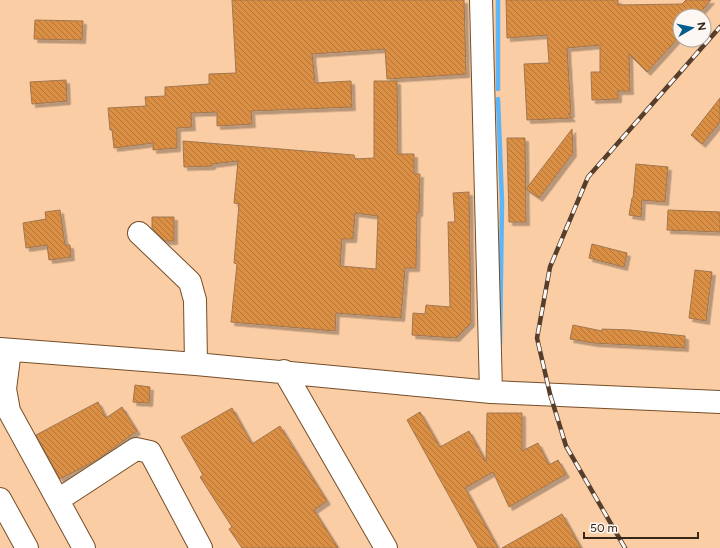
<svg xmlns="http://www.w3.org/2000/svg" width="720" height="548" viewBox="0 0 720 548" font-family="Figtree,sans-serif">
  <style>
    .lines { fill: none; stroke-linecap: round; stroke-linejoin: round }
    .stream { stroke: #5bb5f7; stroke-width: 4.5 }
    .building { fill: url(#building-back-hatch); stroke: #a07650; fill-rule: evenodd; filter: url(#shadow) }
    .minor-casing { stroke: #754e28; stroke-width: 24 }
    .minor { stroke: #fff; stroke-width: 22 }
    .rail-casing { stroke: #553e2b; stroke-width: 4.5 }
    .rail { stroke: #fcf7f3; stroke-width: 3; stroke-dasharray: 9; stroke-linecap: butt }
  </style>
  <defs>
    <pattern id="building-back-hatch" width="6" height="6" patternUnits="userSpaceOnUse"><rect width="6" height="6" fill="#da8f44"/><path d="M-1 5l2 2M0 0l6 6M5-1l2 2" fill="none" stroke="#b27538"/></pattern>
    <filter id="shadow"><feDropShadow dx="3.5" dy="3.5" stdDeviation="0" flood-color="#0004"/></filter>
  </defs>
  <rect width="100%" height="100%" fill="#fbcda5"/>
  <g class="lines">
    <!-- stream -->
    <path class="stream" d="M498,89V0
      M498,99L502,202L500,343"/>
  </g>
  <!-- building -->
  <path class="building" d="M232,0H464L466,74L387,79L385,49L312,54L315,83L351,81L352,107L251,111L252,124L217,126V112L191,113L192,127L177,128V148L153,150V143L114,148L112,130H110L108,108L146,106L145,97L165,96V87L209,84V74L236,73Z
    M506,0H618V5L682,4L686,0H711L697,16H680V36L647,72L629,54L630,91H618V99L592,100L591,72H600V45L567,48L571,114H568L572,118L527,120L524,64L549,63L547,35L507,38Z
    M35,20L83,21L82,40L34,39Z
    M66,80L67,101L32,104L30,82Z
    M374,81H397L398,154H414V174H420L419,213H417L416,268H405L401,318L336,313L335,331L231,322L237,264L234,263L239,204L234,203L238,161L212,164V166L184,167L183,141L354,155L355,159L374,158ZM355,213L378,216L376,269L340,266L342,239H353Z
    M720,98V122L702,144L691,135Z
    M572,129L573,153L539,198L526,189Z
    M507,138H525L526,222H509Z
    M636,164L668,167L665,202L642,200L641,217L629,215L632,198H633Z
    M469,192L471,323L456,338L412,335L413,313L425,314L426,305L450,307L448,222H455L453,193Z
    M60,210L65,245H70L71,257L49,260L47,245L26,248L23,223L46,219L45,212Z
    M668,210L720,212V232L667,230Z
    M152,217H174V241H165L152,228Z
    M592,244L627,253L624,267L589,258Z
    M695,270L712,272L706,321L689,318Z
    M573,325L602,331V329L630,330L685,336V348L594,343L570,339Z
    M135,385L150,387L149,403L133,402Z
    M98,402L106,418L122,407L137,431L97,460L60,479L36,435Z
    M232,408L252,444L280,426L327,501L314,510L338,548H242L229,529L232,527L200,477L203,475L181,437Z
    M420,412L440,447L469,431L486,462L487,413H522V451L538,443L549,465L558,460L566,474L509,507L493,472L465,488L498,548H478L407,420Z
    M562,514L581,548H502Z"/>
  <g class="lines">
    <!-- minor casing -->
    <g class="minor-casing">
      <path id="minor" d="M481,0L491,392
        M139,233L190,282L195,300L196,364
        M0,349L196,364L491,392L720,402
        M10,350L5,389L9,411L84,548
        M284,371L386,548
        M0,499L27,548
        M58,500L136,449L150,452L201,548"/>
    </g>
    <!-- minor -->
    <use href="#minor" class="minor"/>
    <!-- rail casing -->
    <g class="rail-casing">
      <path id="rail" d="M625,548L566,446L550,394L537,338L550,267L588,177L720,27"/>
    </g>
    <!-- rail -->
    <use href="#rail" class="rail"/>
  </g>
  <!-- north arrow -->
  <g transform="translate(692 28) rotate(81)"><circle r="19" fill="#fcf7f3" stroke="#ada39a"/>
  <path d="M0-3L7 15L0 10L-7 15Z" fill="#045c8d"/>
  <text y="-6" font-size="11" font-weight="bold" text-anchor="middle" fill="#372515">N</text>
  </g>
  <!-- scale -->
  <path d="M584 532v6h114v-6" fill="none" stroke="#372515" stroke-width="2"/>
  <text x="590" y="532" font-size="12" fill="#372515" stroke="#fcf7f3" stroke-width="3" paint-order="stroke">50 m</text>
</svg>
